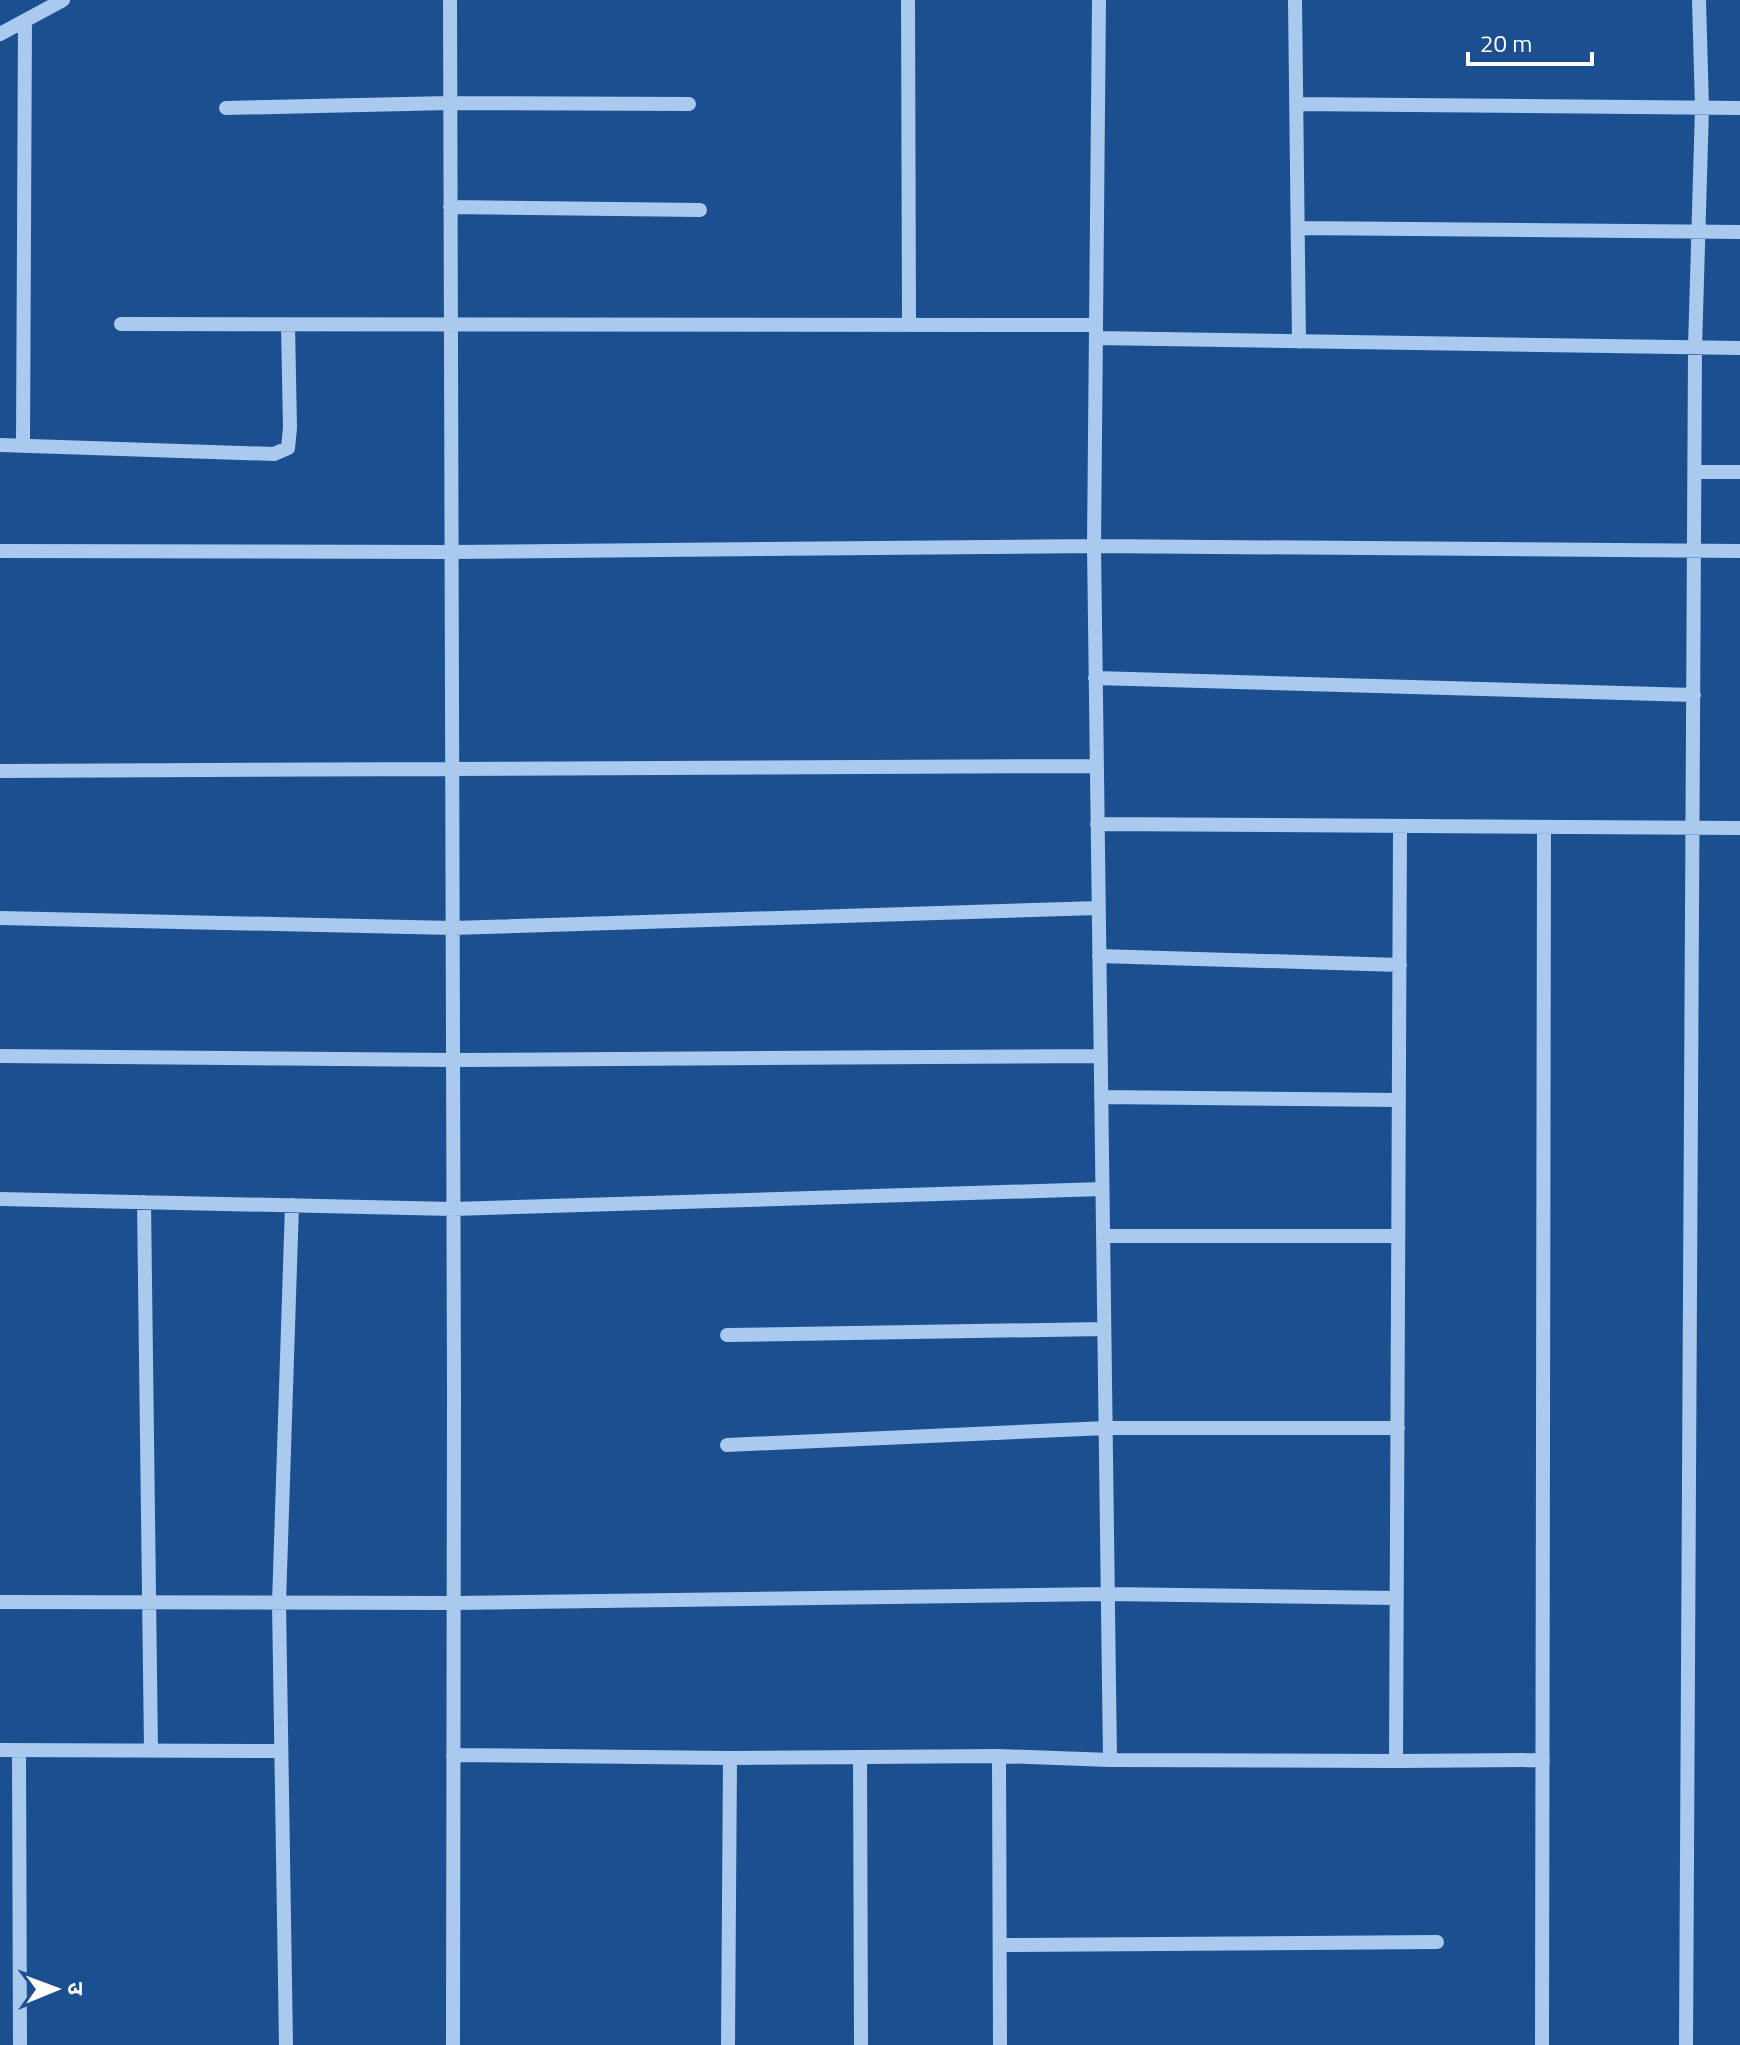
<svg xmlns="http://www.w3.org/2000/svg" width="1740" height="2045" viewBox="0 0 1740 2045" font-family="'Titillium Web','Noto Sans Devanagari',sans-serif">
  <style>
    .lines { fill: none; stroke-linecap: round; stroke-linejoin: round }
    .minor { stroke: #a9c9ee; stroke-width: 14 }
  </style>
  <rect width="100%" height="100%" fill="#1b4f8f"/>
  <g class="lines">
    <!-- minor -->
    <path class="minor" d="M450,0L454,1394L453,2045
      M908,0L909,325
      M1099,0L1094,546L1110,1760
      M1295,0L1299,342
      M0,34L63,0
      M1297,104L1740,108
      M226,108L450,103L689,104
      M450,207L700,210
      M1298,228L1740,232
      M121,324L1096,325
      M1096,338L1740,348
      M0,445L274,454L288,448L290,428L288,325
      M23,445L25,21
      M1695,472H1740
      M0,551L451,552L1094,546L1740,551
      M1095,678L1694,695
      M0,771L1096,766
      M1097,824L1740,828
      M0,918L453,928L1098,908
      M1099,956L1400,965
      M0,1056L453,1060L1101,1056
      M1101,1097L1399,1100
      M0,1199L453,1209L1102,1189
      M144,1202L151,1750
      M1103,1236H1398
      M727,1335L1104,1329
      M727,1445L1106,1428H1398
      M0,1602L453,1603L1108,1594L1396,1598
      M0,1750L281,1751
      M19,1750L20,2045
      M453,1755L730,1758L999,1756L1110,1760L1396,1761L1400,826
      M999,1756L1000,2045
      M860,1757L861,2045
      M1396,1761L1543,1760
      M1000,1945L1437,1942
      M286,2045L279,1603L292,1205
      M728,2045L730,1758
      M1542,2045L1544,827
      M1686,2045L1695,348L1702,108L1699,0"/>
  </g>
  <!-- north arrow -->
  <g transform="translate(56 1989) rotate(89)" stroke="#1b4f8f" stroke-width="6" paint-order="stroke">
  <path d="M0-6L14 30L0 20L-14 30Z" fill="#ffffff"/>
  <text y="-12" font-size="22" font-weight="bold" text-anchor="middle" fill="#ffffff">उ</text>
  </g>
  <!-- scale -->
  <path d="M1468 52v12h124v-12" fill="none" stroke="#ffffff" stroke-width="4"/>
  <text x="1480" y="52" font-size="24" fill="#ffffff" stroke="#1b4f8f" stroke-width="6" paint-order="stroke">20 m</text>
</svg>
